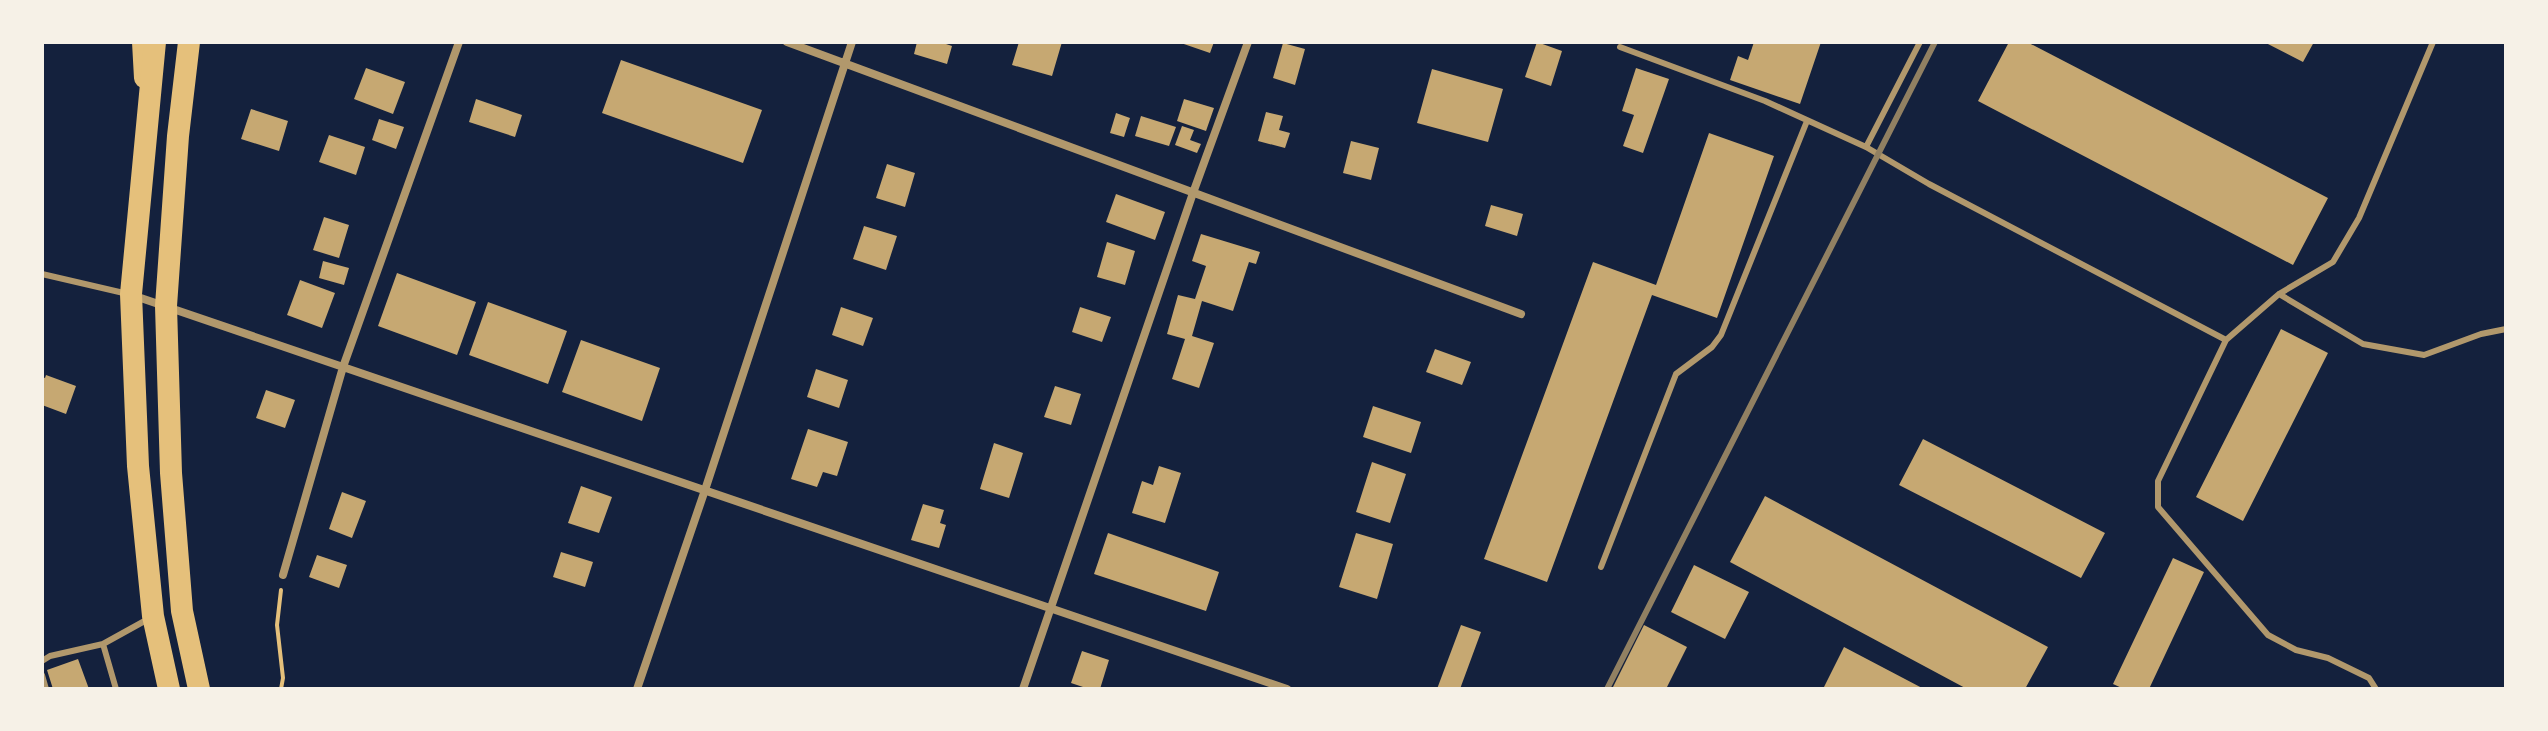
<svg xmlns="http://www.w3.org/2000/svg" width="2548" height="731" viewBox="0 0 2548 731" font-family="'Golos Text',sans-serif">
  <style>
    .building { fill: #c6a872 }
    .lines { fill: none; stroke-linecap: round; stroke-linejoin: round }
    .path { stroke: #e5c07b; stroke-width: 4 }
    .service { stroke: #b1986c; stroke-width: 6 }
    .minor { stroke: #b1986c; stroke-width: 8 }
    .primary { stroke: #e5c07b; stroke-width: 20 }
    .trunk { stroke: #e5c07b; stroke-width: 22 }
    .rail { stroke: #918062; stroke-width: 6 }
  </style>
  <rect width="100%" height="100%" fill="#14213d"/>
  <!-- building -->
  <path class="building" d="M917,42H940L952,46L947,64L914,54Z
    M1019,42H1062L1052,76L1012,65Z
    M1178,42H1214L1210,53Z
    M1537,42L1562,51L1551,86L1525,77Z
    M1754,42H1821L1800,104L1730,80L1738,56L1748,60Z
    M2009,42H2027L2328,198L2293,265L1978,101Z
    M2264,42H2314L2303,62Z
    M1283,43L1305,49L1295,85L1273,78Z
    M621,60L762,110L743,163L602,113Z
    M366,68L405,82L393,114L354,99Z
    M1636,68L1669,79L1643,153L1623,146L1634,115L1622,111Z
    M1432,69L1503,89L1488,142L1417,123Z
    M476,99L522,115L515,137L469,122Z
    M1184,99L1214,108L1206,131L1177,121Z
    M251,109L288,121L279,151L241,139Z
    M1266,112L1283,116L1279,130L1290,133L1285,148L1258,141Z
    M1116,113L1130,118L1124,137L1110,133Z
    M1141,116L1176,127L1169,146L1135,136Z
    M379,119L404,127L396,149L372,140Z
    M1182,126L1194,130L1190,140L1201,144L1197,153L1175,145Z
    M1709,133L1774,156L1717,318L1652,295L1547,582L1484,559L1593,262L1656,285Z
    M329,135L365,147L356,175L319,162Z
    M1351,141L1379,148L1371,180L1343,173Z
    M887,164L915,173L905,207L876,198Z
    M1116,194L1165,212L1155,240L1106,222Z
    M1491,205L1523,214L1517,236L1485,226Z
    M324,217L349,225L339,258L313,250Z
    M864,226L897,236L886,270L853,259Z
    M1201,234L1260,252L1256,264L1249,262L1233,311L1202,301L1192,336L1214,343L1199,388L1172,379L1185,339L1167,334L1178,295L1195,299L1206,266L1192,261Z
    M1107,242L1135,251L1125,285L1097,277Z
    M323,261L349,268L344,285L319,278Z
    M397,273L476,302L457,355L378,326Z
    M300,280L335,293L322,328L287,315Z
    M488,302L567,331L548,384L469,355Z
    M841,307L873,318L863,346L832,335Z
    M1080,307L1111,317L1102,342L1072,332Z
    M2281,329L2328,353L2243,521L2196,497Z
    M581,340L660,368L642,421L562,392Z
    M1435,349L1471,362L1462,385L1426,372Z
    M816,369L848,380L839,408L807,397Z
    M46,375L76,386L66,414L42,405V377L45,378Z
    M1055,386L1081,394L1071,425L1044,417Z
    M266,390L295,400L285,428L256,418Z
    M1373,406L1421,422L1411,453L1363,437Z
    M808,429L848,442L837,476L823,472L817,487L791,479Z
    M1923,439L2105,533L2081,578L1899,485Z
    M994,443L1023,453L1009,498L980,489Z
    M1372,462L1406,474L1390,523L1356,512Z
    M1159,466L1181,473L1165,523L1132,513L1142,481L1153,485Z
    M581,486L612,497L599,533L568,523Z
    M342,492L366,501L352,538L329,529Z
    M1765,496L2048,647L2025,689H1967L1730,562Z
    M923,504L944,510L940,523L946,525L939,548L911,540Z
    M1108,533L1219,572L1206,611L1094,574Z
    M1356,533L1393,544L1377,599L1339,587Z
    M561,552L593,562L585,587L553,577Z
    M317,555L347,565L339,588L309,577Z
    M2173,558L2204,572L2149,689H2124L2113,684Z
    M1694,565L1749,592L1725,639L1671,612Z
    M1461,625L1481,632L1460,689H1437Z
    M1644,625L1687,647L1666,689H1612Z
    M1844,647L1924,689H1823Z
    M1082,651L1109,660L1100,689H1089L1071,683Z
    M78,659L89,689H53L47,670Z"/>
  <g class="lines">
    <!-- path -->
    <path class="path" d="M281,689L283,678L277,625L281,590"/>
    <!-- service -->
    <path class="service" d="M1620,47L1765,101L1866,147L1929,184L2226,340L2279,294L2333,262L2359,218L2433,42
      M1866,147L1920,42
      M42,274L128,294
      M2279,294L2363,344L2424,355L2481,334L2506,329
      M2226,340L2158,481V507L2268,635L2296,650L2328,658L2369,678L2376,689
      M1601,567L1676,374L1712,347L1721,335L1807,121
      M103,644L116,689
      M42,661L50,656L103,644L150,618
      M42,675L46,689"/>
    <!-- minor -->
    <path class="minor" d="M787,42L1521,314
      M132,295L1287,689
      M283,575L343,367L459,42
      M637,689L705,490L852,42
      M1023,689L1193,193L1248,42"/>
    <!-- primary -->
    <path class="primary" d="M142,42L144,78"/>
    <!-- trunk -->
    <path class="trunk" d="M155,42L131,294L138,466L153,616L169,689
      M189,42L178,136L166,306L171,473L182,611L199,689"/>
    <!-- rail -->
    <path class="rail" d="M1607,689L1935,42"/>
  </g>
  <!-- border -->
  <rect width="2548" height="731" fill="none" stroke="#f6f1e7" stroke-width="88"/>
</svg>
